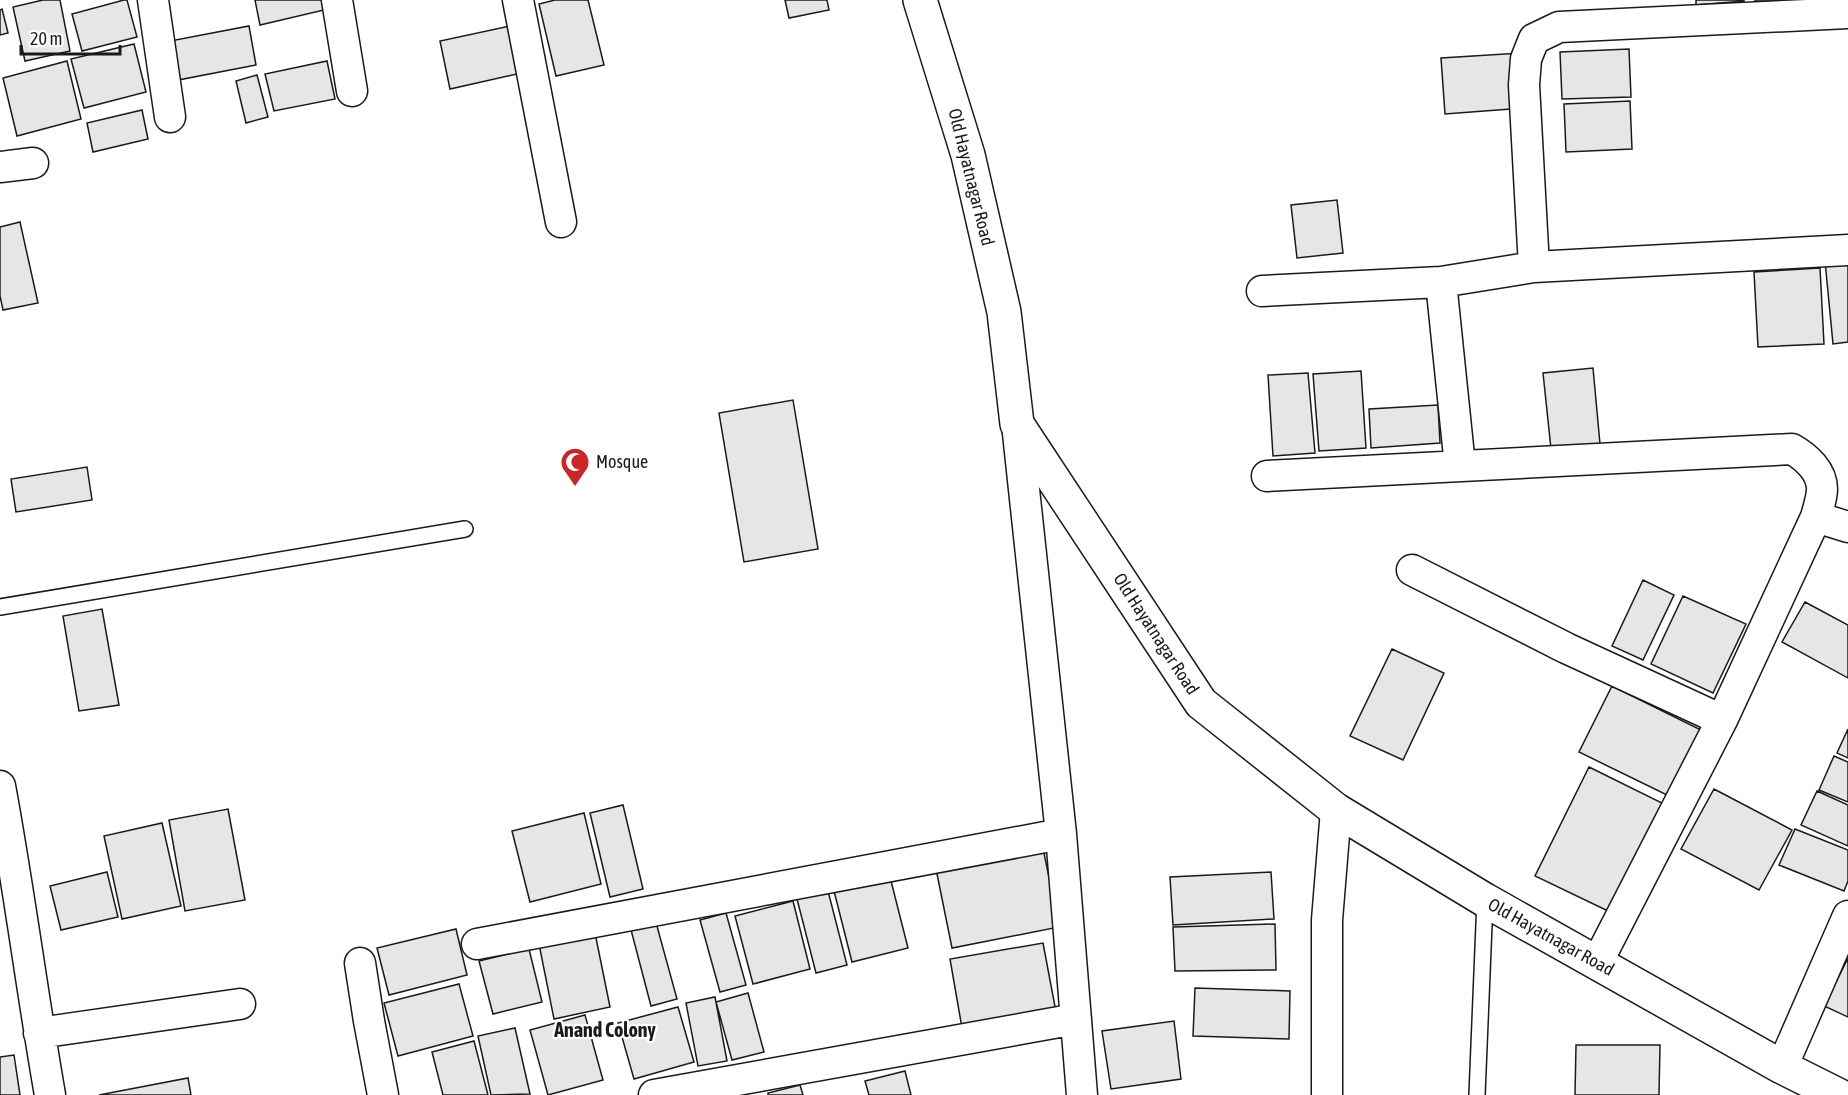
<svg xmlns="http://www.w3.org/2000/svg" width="1848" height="1095" viewBox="0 0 1848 1095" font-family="'Asap Condensed',sans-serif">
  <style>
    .building { fill: #e6e6e6; stroke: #1a1a1a; stroke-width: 1.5 }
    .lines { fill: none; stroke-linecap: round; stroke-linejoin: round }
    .lane-casing { stroke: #1a1a1a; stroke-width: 18 }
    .street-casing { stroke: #1a1a1a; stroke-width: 33 }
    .secondary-casing { stroke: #1a1a1a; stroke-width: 36 }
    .lane { stroke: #fff; stroke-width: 15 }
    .street { stroke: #fff; stroke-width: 30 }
    .secondary { stroke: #fff; stroke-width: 33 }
    .labels { text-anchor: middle; stroke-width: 4.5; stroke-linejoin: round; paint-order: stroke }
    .street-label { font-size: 18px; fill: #1a1a1a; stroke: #fff }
    .poi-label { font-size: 18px; fill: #1a1a1a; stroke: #fff; text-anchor: start }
    .neighbourhood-label { font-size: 20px; font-weight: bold; fill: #1a1a1a; stroke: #fff }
  </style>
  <rect width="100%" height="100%" fill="#fff"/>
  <!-- building -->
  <path class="building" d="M43,0H60L70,51L25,61L13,7Z
    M124,0H127L137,37L82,51L72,14Z
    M255,0H322L324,10L260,25Z
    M555,0H588L604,65L556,76L539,4Z
    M785,0H827L829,10L789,18Z
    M1696,0H1744V1L1696,5Z
    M1755,0H1798L1756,4Z
    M2,9L8,33L0,35V10Z
    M515,25L526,72L450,89L440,41Z
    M249,26L256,65L178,80L170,41Z
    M134,44L146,92L84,108L71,59Z
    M1629,49L1631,97L1562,99L1560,52Z
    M1521,53L1524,108L1445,114L1441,58Z
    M67,61L81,119L17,136L3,78Z
    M327,61L335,99L274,111L265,74Z
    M257,75L268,117L246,123L236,81Z
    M1630,101L1632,149L1566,152L1564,104Z
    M142,110L148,139L93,152L87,123Z
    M1337,200L1343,253L1297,258L1291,205Z
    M20,222L38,303L3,310L0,296V227Z
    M1848,259V342L1833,344L1825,261Z
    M1820,268L1824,344L1758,347L1754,272Z
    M1593,368L1600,444L1551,449L1543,373Z
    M1361,371L1366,448L1319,451L1313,374Z
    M1308,373L1315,453L1273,456L1268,375Z
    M793,400L818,549L744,562L719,413Z
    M1438,405L1440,443L1371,448L1369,409Z
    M87,467L92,500L16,512L11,479Z
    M1643,580L1674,595L1643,660L1612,646Z
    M1683,596L1746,624L1713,693L1651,664Z
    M1805,602L1848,625V678L1782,642Z
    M102,609L119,705L79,711L63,616Z
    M1392,649L1444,673L1403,760L1350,736Z
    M1612,686L1701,730L1669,796L1579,752Z
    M1848,729V758L1837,753Z
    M1834,756L1848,762V802L1819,790Z
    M1589,767L1662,803L1608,911L1535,876Z
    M1714,789L1792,830L1759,890L1681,849Z
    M1817,791L1848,805V846L1801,825Z
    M623,805L643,889L610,897L590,813Z
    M228,809L245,900L185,911L169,820Z
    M584,813L601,884L530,902L512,831Z
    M162,823L181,906L122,919L104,836Z
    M1795,829L1848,850V881L1844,891L1779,865Z
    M1043,848L1059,927L952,948L936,869Z
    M107,872L118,917L61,930L50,886Z
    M1271,872L1274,919L1173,925L1170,877Z
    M890,877L908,948L852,962L834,891Z
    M828,891L847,965L816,973L797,899Z
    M793,901L810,969L753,984L735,916Z
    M726,913L746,985L720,992L700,920Z
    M655,919L677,999L651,1006L630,926Z
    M1275,924L1276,970L1175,971L1173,927Z
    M456,929L467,975L389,995L377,948Z
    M595,933L610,1007L554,1019L539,944Z
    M1043,943L1056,1012L962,1028L950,959Z
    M529,949L542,1002L493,1014L479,961Z
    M1848,958V1017L1824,1006Z
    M459,984L473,1036L398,1056L384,1003Z
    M1195,988L1290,991L1289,1039L1193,1036Z
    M748,993L764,1052L732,1060L716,1002Z
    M715,997L727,1061L698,1066L686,1003Z
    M678,1007L694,1062L634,1079L618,1023Z
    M585,1015L603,1080L548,1095L530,1030Z
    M1174,1021L1181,1079L1111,1089L1102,1031Z
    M515,1028L530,1094L491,1095L478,1036Z
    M474,1041L488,1095H443L432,1052Z
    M1576,1045H1660L1659,1095H1575Z
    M14,1055L20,1095H0V1057Z
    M905,1071L911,1095H869L865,1081Z
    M188,1078L191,1095H99Z
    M800,1085L803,1095H768V1093Z"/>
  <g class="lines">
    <!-- lane casing -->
    <g class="lane-casing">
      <path id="lane" d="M0,607L465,529
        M1477,1095L1485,900"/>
    </g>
    <!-- street casing -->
    <g class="street-casing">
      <path id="street" d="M153,0L170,117
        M337,0L352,91
        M518,0L561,222
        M0,167L33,163
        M1534,267L1524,85L1526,59L1534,39L1559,27L1848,13
        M1262,291L1441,282
        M1017,424L1061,834L1082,1095
        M1460,466L1441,282L1534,267L1848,250
        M1267,476L1792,449C1806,457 1822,471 1822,489C1822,498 1818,509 1816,517L1722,720L1597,963
        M1816,517L1848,527
        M1412,570L1566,648L1722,720
        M0,786C19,889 32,992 50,1095
        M477,944L1061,834
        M360,963L369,1021L383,1095
        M39,1033L240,1004
        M1782,1067L1848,916
        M654,1095L1076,1019
        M1327,1095V920L1336,810"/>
    </g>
    <!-- secondary casing -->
    <g class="secondary-casing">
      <path id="secondary" d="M920,0L968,155L1004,312L1017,424L1201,703L1336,810L1485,900L1782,1067L1838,1095"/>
    </g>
    <!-- lane -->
    <use href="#lane" class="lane"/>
    <!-- street -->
    <use href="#street" class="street"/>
    <!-- secondary -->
    <use href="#secondary" class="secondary"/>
  </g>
  <!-- icons -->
  <defs>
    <g id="mosque-pin" transform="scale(1.5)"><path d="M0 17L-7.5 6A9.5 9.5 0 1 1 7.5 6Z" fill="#c62828" stroke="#fff"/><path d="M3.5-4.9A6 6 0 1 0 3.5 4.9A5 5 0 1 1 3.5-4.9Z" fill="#fff"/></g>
  </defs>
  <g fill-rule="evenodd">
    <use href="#mosque-pin" x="575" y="462"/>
  </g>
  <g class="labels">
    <!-- street labels -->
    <g class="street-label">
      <text transform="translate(971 177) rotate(76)" y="6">Old Hayatnagar Road</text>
      <text transform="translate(1156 634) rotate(57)" y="6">Old Hayatnagar Road</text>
      <text transform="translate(1551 937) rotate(29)" y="6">Old Hayatnagar Road</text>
    </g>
    <!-- poi labels -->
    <g class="poi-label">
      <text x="596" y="468">Mosque</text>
    </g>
    <!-- neighbourhood labels -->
    <g class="neighbourhood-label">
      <text x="605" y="1037">Anand Colony</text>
    </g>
  </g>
  <!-- scale -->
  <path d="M21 45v9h99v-9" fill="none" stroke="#1a1a1a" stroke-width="3"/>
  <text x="30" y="45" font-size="18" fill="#1a1a1a" stroke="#ffffff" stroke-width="4.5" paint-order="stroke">20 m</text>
</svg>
